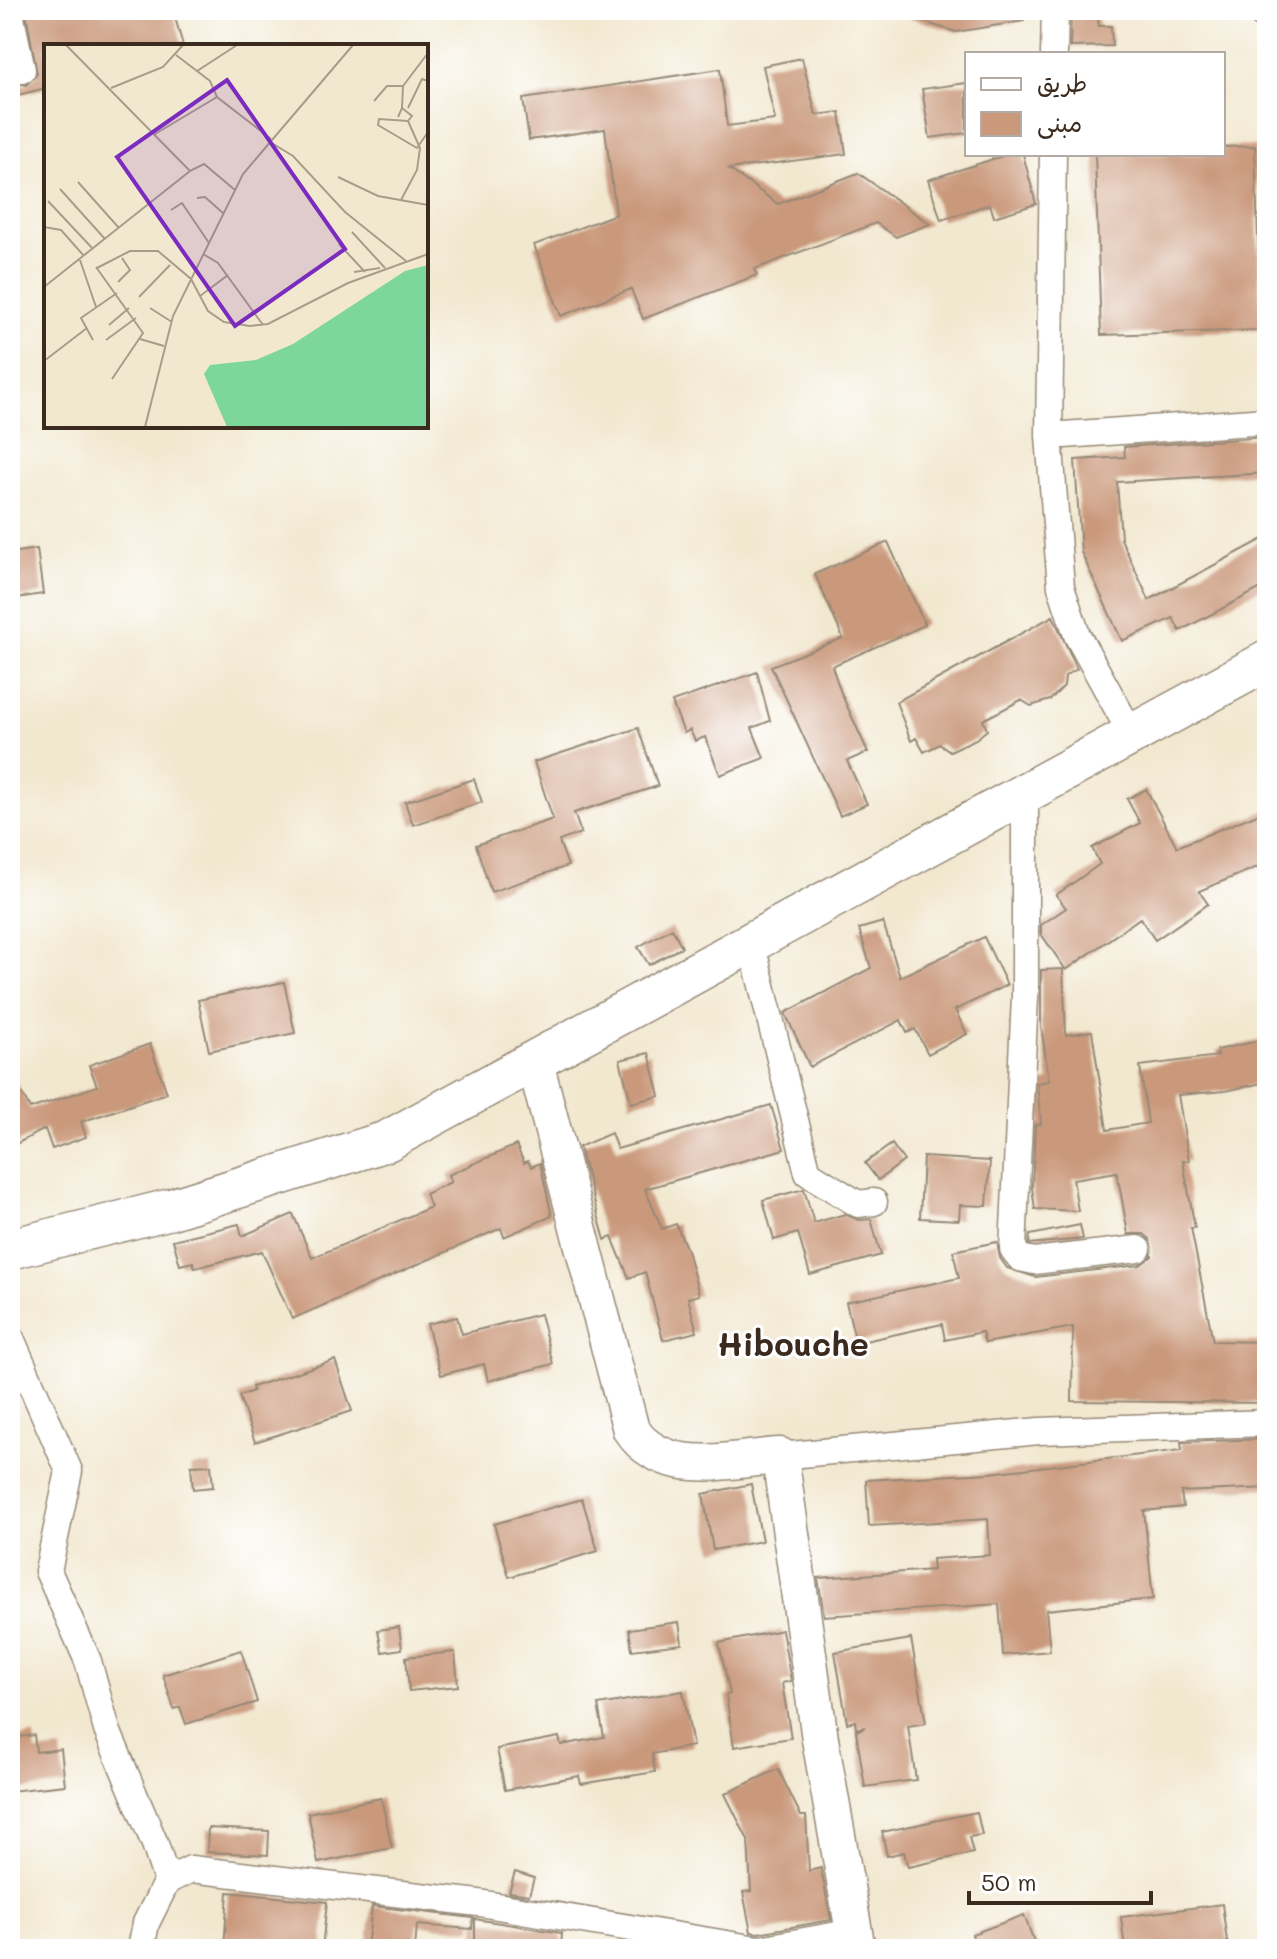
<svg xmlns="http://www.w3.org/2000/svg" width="1277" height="1959" viewBox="0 0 1277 1959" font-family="Mali,'Playpen Sans Arabic',sans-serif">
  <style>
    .building { fill: #ca997b }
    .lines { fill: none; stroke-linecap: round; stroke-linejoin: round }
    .minor-casing { stroke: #968977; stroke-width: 29 }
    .tertiary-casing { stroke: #968977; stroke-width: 35 }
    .secondary-casing { stroke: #968977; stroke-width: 39 }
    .primary-casing { stroke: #968977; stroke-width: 43 }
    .minor { stroke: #fff; stroke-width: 26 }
    .tertiary { stroke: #fff; stroke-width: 32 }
    .secondary { stroke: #fff; stroke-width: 36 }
    .primary { stroke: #fff; stroke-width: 40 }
    .labels { text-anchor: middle; stroke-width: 6; stroke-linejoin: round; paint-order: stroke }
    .district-label { font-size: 32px; font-weight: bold; fill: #3b2a1e; stroke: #fff }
    .inset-road { fill: none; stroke: #a99c89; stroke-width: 2 }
    .view { fill: #7b2cbf; fill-opacity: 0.15; stroke: #7b2cbf; stroke-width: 4 }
    .inset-edge { fill: none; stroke: #3b2a1e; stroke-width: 4 }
  </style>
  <rect width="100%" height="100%" fill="#fff"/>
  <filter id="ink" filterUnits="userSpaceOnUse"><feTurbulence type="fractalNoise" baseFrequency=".0125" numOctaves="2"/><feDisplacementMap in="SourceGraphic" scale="16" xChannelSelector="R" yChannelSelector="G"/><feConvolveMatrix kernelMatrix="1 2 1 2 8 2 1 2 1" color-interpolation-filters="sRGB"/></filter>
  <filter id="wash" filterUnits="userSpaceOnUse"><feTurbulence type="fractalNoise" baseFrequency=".006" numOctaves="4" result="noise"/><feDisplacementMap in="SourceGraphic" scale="32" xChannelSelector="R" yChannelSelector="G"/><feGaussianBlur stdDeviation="1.8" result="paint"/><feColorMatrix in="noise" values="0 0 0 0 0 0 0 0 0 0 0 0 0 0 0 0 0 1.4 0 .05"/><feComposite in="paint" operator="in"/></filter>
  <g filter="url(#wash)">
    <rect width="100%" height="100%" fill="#f2e8d0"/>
    <g id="blocks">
      <!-- building -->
      <path class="building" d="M38,10H173L183,46H46V88L10,97V80L26,85L37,74L26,13Z
        M902,10H1023L1024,21L956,32L901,15Z
        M1071,10H1097L1099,26H1111L1112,46L1070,47Z
        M802,58L816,115L840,112L846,154L729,169L778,204L858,173L930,224L896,237L876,223L755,269L757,275L643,319L631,289L561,316L534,245L616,214L605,129L529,140L523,99L720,69L727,126L775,120L763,66Z
        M967,83V133L930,138L922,89Z
        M1255,146L1261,330L1101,335L1095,154H1223V147Z
        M1009,154H1023L1036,204L994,217L990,204L941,220L928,180Z
        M1267,437V473L1117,482L1121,539L1149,600L1267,537V585L1180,631L1173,618L1122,641L1081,552L1075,460L1125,457L1124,447Z
        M888,542L925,625L832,666L841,693L868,752L847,761L867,804L840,816L771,666L843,638L815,574Z
        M37,549L43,594L10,599V553Z
        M1053,616L1077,669L1065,676L1064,686L1050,700L1031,706L1021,700L983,720L987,730L976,739L950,751L940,744L924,752L916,738L911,741L896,702Z
        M757,672L770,721L752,728L764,758L720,775L705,737L695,741L690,730L684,733L672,702Z
        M638,728L658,786L574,813L581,833L559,841L568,866L491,892L476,845L553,819L534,762Z
        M474,779L482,802L413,825L405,802Z
        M1146,789L1177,847L1267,810V863L1199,891L1208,904L1155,940L1140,918L1066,970L1041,934V925L1066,908L1056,895L1100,864L1092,848L1140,823L1127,799Z
        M883,922L900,977L984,937L1007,985L955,1010L967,1034L928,1054L915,1029L907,1033L901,1020L810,1067L785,1013L871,968L859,929Z
        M672,928L682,947L649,965L638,947Z
        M1063,969L1066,1035L1092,1031L1107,1130L1148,1123L1140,1066L1218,1056L1217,1050L1267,1039V1082L1225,1091L1178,1095L1189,1161H1183L1195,1228H1191L1213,1341L1267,1342V1403L1072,1401L1073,1327L985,1343L982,1332L945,1340L942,1324L856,1343L846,1302L959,1278L953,1251L997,1242L1000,1258L1007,1268L1035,1277L1140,1265L1152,1256L1150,1239L1144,1234H1128L1117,1172L1073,1179L1078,1211L1035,1209L1032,1188L1035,1125L1041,1124L1037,1083L1049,1081L1041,1026V970Z
        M284,982L295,1033L209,1051L198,1000Z
        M150,1044L167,1093L81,1122L86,1137L52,1149L45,1129L10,1147V1071L30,1109L97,1086L89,1065Z
        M649,1053L660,1096L631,1103L620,1060Z
        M771,1105L784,1149L645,1189L662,1229L676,1224L687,1250L699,1295L688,1298L697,1332L663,1340L645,1272L629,1278L612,1237L605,1240L579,1147L611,1133L617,1149Z
        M892,1144L904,1161L878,1180L865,1163Z
        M516,1145L524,1163L528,1161L531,1167L540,1163L552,1216L504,1237L501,1228L292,1319L262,1251L195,1268L193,1262L180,1265L173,1240L239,1224L242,1236L293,1214L312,1258L431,1207L425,1194L451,1182L448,1175Z
        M923,1157L990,1161L987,1206L960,1205L959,1220L920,1218Z
        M804,1189L814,1223L845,1214L859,1220L871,1219L881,1255L810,1275L798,1233L774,1240L763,1200Z
        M1080,1225L1083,1239L1029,1244L1030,1235Z
        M540,1314L553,1364L488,1381L484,1364L441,1375L427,1324L457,1317L462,1334Z
        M335,1360L352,1411L255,1442L239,1396L253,1391L252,1387Z
        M1267,1439V1488L1181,1492L1183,1507L1144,1511L1153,1599L1046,1610L1050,1651L1003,1655L999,1604L824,1616L818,1578L933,1570L932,1559L990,1555L988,1519L869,1526L866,1480L990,1473L1182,1450L1181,1442Z
        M211,1465L213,1487L193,1489L191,1466Z
        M751,1484L762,1541L713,1550L703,1494Z
        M582,1499L598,1551L509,1577L494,1524Z
        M679,1622L682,1644L632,1650L629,1629Z
        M399,1627L402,1649L382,1652L378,1630Z
        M782,1630L791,1681L782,1683L791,1738L734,1747L726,1695L730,1694L719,1643Z
        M911,1639L926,1723L908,1726L916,1780L865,1787L856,1731L865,1727L856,1729L855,1721L847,1723L835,1652Z
        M241,1650L257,1702L186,1724L180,1707L174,1709L163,1675Z
        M455,1652L458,1686L409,1691L406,1657Z
        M683,1691L693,1746L652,1754L655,1772L581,1784L579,1776L505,1790L497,1749L559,1737L561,1745L604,1737L598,1705Z
        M34,1735L36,1752L61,1749L65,1785L10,1791V1738Z
        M778,1769L801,1816H806L809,1871L821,1868L831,1920L758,1933L751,1932L743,1892L751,1891L748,1840L725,1794Z
        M381,1798L392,1848L318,1863L308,1813Z
        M977,1812L982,1835L969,1837L973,1853L908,1867L904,1852L887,1856L882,1832Z
        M208,1828L269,1831L268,1855L207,1852Z
        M515,1872L534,1878L529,1895L509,1892Z
        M228,1892L327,1902L322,1949H224Z
        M1222,1904L1228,1949H1125L1121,1917Z
        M372,1906L473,1918L472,1929L417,1925L415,1949H367Z
        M1024,1915L1037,1949H977L972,1934Z
        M475,1919L562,1933L561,1949H475Z"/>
    </g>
  </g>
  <g filter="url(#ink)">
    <use href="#blocks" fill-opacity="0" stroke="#968977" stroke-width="2"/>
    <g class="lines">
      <!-- minor casing -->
      <g class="minor-casing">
        <path id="minor" d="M10,13L22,70
          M1054,54L1055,10
          M1053,154L1049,436L1061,587L1077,635L1132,735
          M1049,436L1267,421
          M1025,794V997L1013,1249L1020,1258L1034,1261L1138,1249
          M751,941L808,1173L858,1204L874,1202
          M10,1336L69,1471L48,1571L88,1661L107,1730L155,1844L167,1881L146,1923L141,1949
          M780,1456L1039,1431L1267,1423
          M167,1881L191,1869L479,1903L757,1949
          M760,1949L854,1932"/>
      </g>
      <!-- tertiary casing -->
      <g class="tertiary-casing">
        <path id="tertiary" d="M1262,10L1267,15"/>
      </g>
      <!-- secondary casing -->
      <g class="secondary-casing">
        <path id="secondary" d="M535,1062L631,1430C665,1479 729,1459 780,1456L820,1739L857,1949"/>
      </g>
      <!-- primary casing -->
      <g class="primary-casing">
        <path id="primary" d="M10,1249L171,1209L387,1141L1267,661"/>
      </g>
      <!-- minor -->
      <use href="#minor" class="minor"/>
      <!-- tertiary -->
      <use href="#tertiary" class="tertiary"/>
      <!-- secondary -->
      <use href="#secondary" class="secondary"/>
      <!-- primary -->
      <use href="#primary" class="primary"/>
    </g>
  </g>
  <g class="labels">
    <!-- district labels -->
    <g class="district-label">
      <text x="793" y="1356">Hibouche</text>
    </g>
  </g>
  <!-- overview -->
  <g transform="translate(44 44)">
    <rect width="384" height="384" fill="#f2e8d0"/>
    <path d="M384,221V383H183L160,330L166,321L212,316L249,300L361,227Z" fill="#7dd69b"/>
    <path class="inset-road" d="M22,1L146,127L160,120L191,146M132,11L153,27L193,1M153,27L166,37L173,53L227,95M67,44L119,23L139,1M330,57L343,42H359M358,64L359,42L384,9M364,64L378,35L384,37M354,73L358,64L368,72L364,77L335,75L334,81L373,104L384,88M111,90L173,53M226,98L249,112L301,168L362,217M294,133L334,152L384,161M34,138L75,184M16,145L61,195M153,154L161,153L179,169M357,156L373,126L376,104L364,77M4,157L49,205M127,166L138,159L165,199M0,183L17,186L40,212M308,188L341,224M295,200L321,228M159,210L174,219L219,281M36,216L52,263M52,223L99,289L68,335M53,224L86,207H114L147,235L164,267L180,278L206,282L224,280L304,239L384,210M310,228L336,224M74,238L86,226L78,214M0,243L146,127M156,252L184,231M95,253L126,221M106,264L128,278M65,281L85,264M96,295L120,302M49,296L37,274L73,249M62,296L92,274M0,317L43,284M101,383L129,272L199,130L309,1"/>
    <path class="view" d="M183,36L301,205L191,282L73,113Z"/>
    <rect width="384" height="384" class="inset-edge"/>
  </g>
  <!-- margin -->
  <rect width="1277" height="1959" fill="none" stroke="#fff" stroke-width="40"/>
  <!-- legend -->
  <rect x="965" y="52" width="260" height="104" fill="#ffffff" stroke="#b1aaa5" stroke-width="2"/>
  <rect x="981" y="78" width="40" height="12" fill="#ffffff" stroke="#b1aaa5" stroke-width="2"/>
  <text x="1037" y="92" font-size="24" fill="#3b2a1e">طريق</text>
  <rect x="981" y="112" width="40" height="24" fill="#ca997b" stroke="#b1aaa5" stroke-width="2"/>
  <text x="1037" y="132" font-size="24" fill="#3b2a1e">مبنى</text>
  <!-- scale -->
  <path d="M969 1891v12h182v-12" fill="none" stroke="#3b2a1e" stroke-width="4"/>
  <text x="981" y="1891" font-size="24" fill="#3b2a1e" stroke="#ffffff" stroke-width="6" paint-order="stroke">50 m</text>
</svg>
